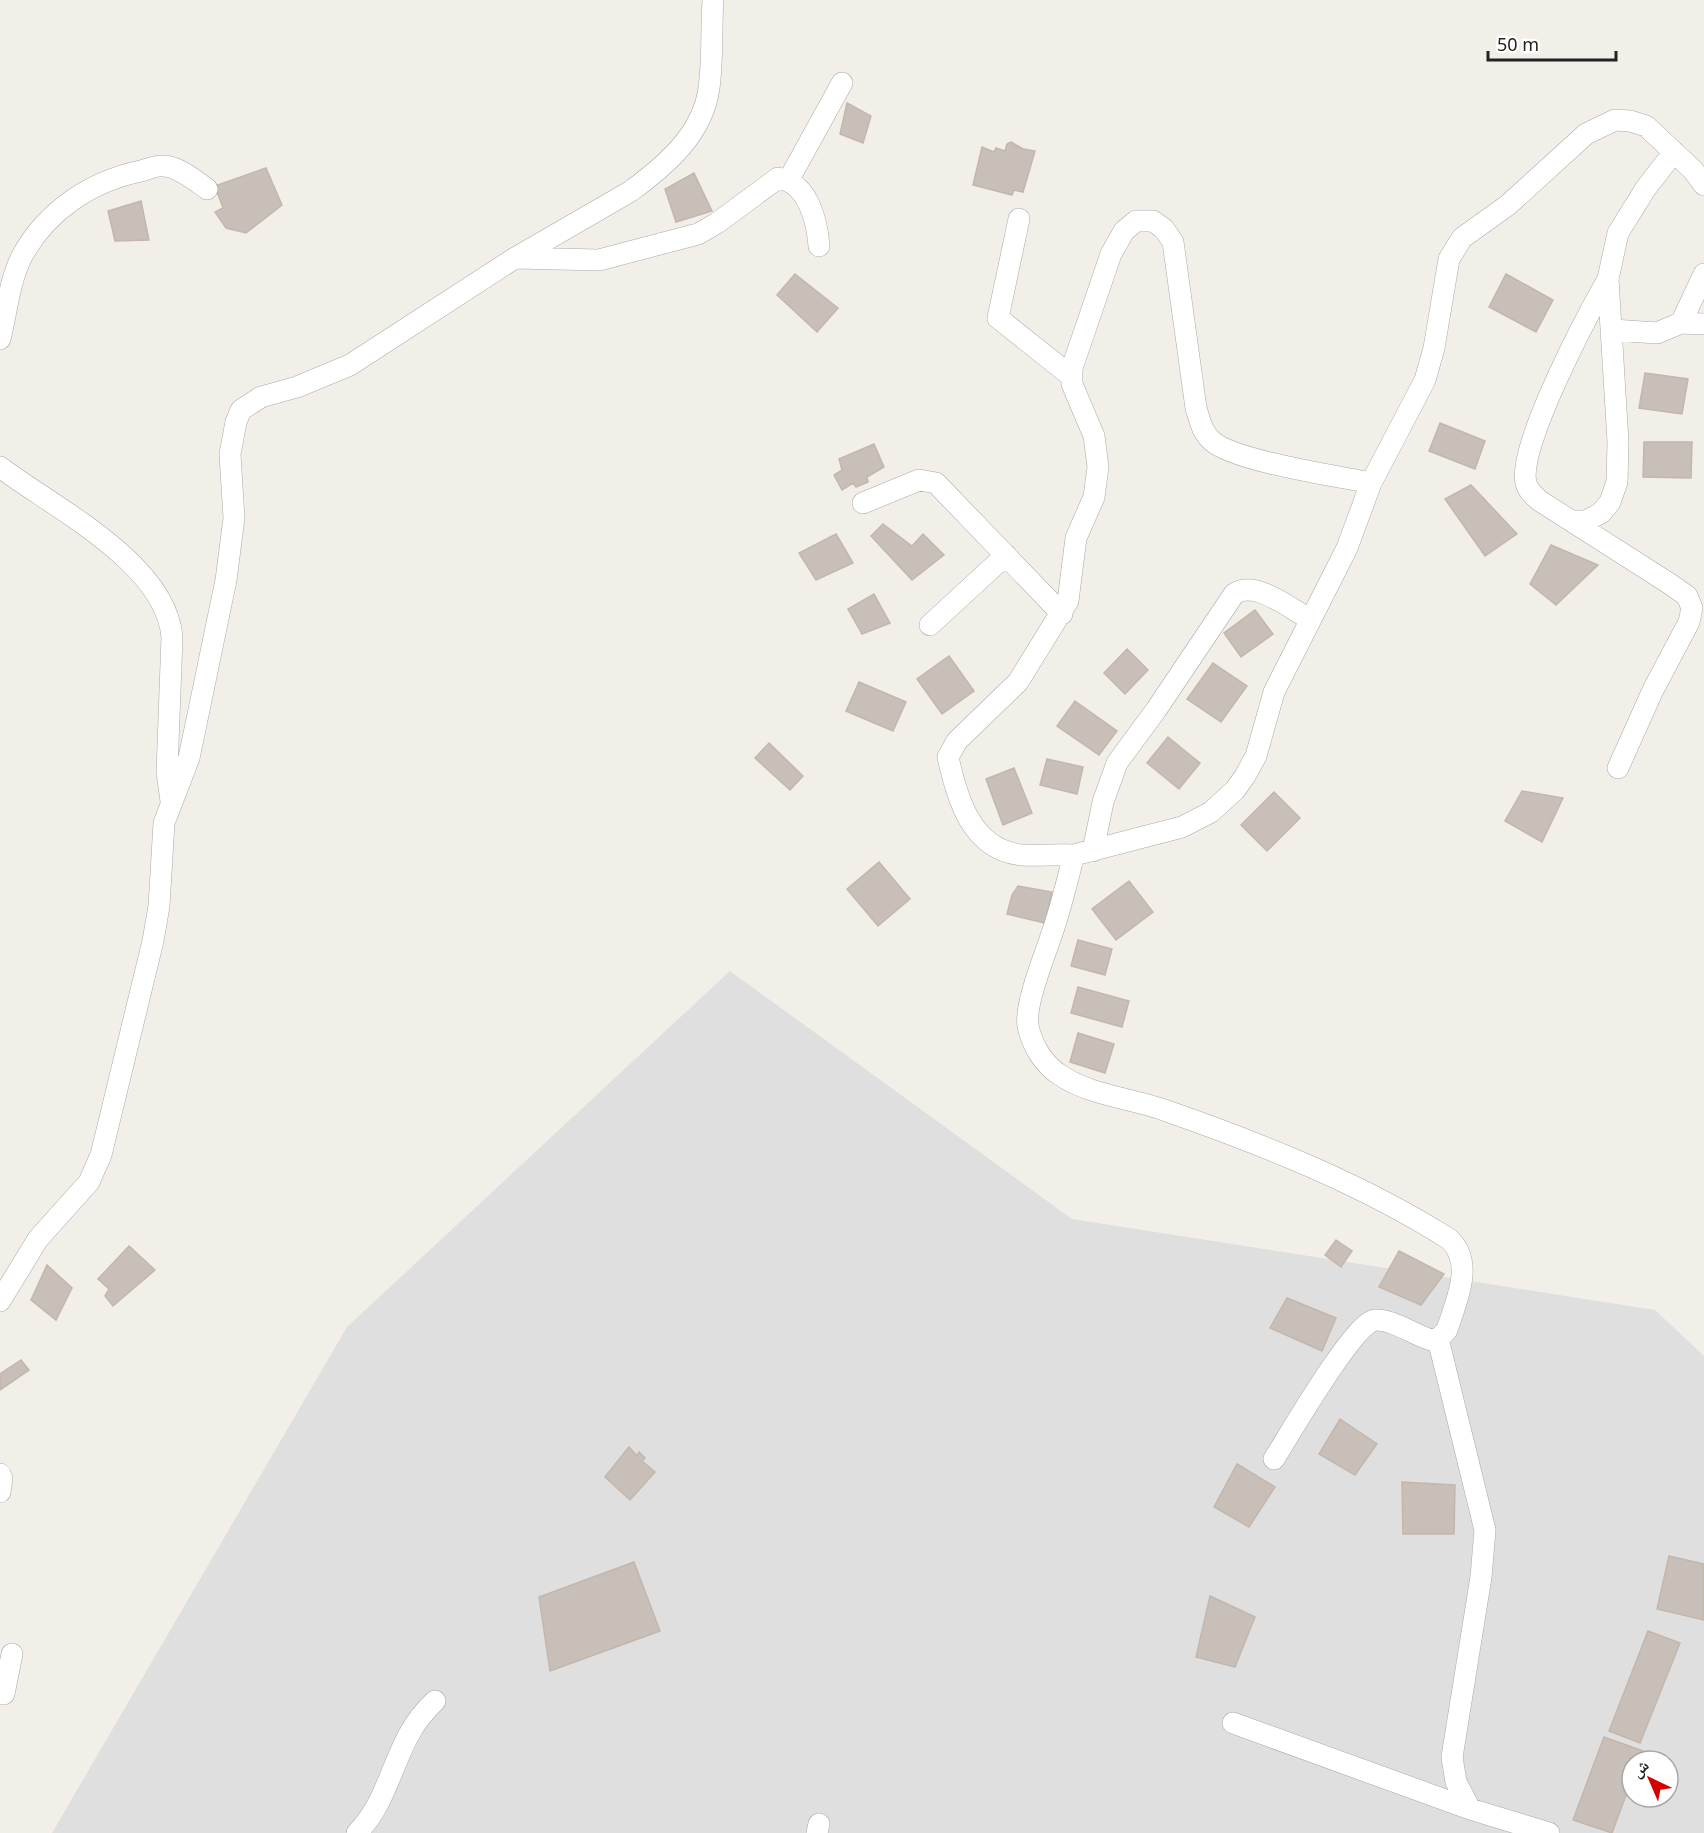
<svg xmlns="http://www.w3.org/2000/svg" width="1704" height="1833" viewBox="0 0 1704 1833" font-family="'Noto Sans','Noto Naskh Arabic',sans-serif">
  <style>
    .residential { fill: #e0dfdf; fill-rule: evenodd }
    .building { fill: #c7bfb8; stroke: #c4b6ab; stroke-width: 1.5 }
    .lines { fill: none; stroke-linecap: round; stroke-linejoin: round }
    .minor-casing { stroke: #a9a9a9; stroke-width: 22 }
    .minor { stroke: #fff; stroke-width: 21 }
  </style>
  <rect width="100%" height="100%" fill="#f2efe9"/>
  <!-- residential -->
  <path class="residential" d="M730,971L1072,1219L1655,1310L1704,1356V1833H52L347,1327ZM1632,1761H1668V1797H1632Z"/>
  <!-- building -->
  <path class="building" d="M847,103L871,116L863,143L840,134Z
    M1011,142L1023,149L1035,151L1023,192L1014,190L1012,195L973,185L982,147L994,152L996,148L1005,151L1007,144Z
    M266,168L282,205L246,233L226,228L215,212L223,208L215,186Z
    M694,173L712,211L676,222L665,189Z
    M141,201L149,240L115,241L108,211Z
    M795,274L838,308L817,332L777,295Z
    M1506,274L1553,300L1536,332L1489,307Z
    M1645,373L1688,379L1682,414L1639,408Z
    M1440,423L1485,441L1475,469L1429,451Z
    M1644,442H1692L1691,478L1643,477Z
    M874,444L884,467L867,477L868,482L856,487L853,483L842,490L834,475L842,470L839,459Z
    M1471,485L1517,534L1485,556L1445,499Z
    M883,524L912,546L923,534L944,555L912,580L871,536Z
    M836,534L853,563L816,580L799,553Z
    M1551,545L1598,565L1556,605L1530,584Z
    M874,594L890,623L862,634L848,609Z
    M1255,610L1273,634L1241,657L1224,633Z
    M1127,649L1148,670L1125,694L1104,673Z
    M949,656L974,691L942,714L917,679Z
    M1213,663L1247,686L1221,722L1187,699Z
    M859,682L906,702L893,731L846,711Z
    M1075,701L1117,731L1099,755L1057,726Z
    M1168,737L1200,763L1179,789L1147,763Z
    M769,743L803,776L790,790L755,758Z
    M1047,759L1083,767L1077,794L1040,785Z
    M1014,768L1032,813L1003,825L986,779Z
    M1522,791L1563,798L1542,842L1505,821Z
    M1274,792L1300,818L1267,851L1241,825Z
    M879,862L910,899L878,926L847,889Z
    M1129,881L1153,912L1116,940L1092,909Z
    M1018,886L1052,892L1045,923L1007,914L1012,895Z
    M1078,940L1112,949L1105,975L1071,966Z
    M1078,987L1129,1001L1122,1027L1071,1013Z
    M1078,1033L1114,1044L1105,1073L1070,1062Z
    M1336,1240L1352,1251L1341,1267L1325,1255Z
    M129,1246L155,1270L113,1306L105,1296L109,1289L98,1279Z
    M1399,1251L1444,1274L1421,1305L1379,1287Z
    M47,1265L72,1288L56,1320L31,1300Z
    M1287,1298L1336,1318L1322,1351L1270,1328Z
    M21,1360L29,1370L0,1390V1374Z
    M1340,1419L1377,1444L1355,1475L1319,1454Z
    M629,1447L637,1456L639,1452L645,1458L642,1461L655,1472L630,1500L605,1477Z
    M1237,1464L1275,1487L1249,1527L1214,1507Z
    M1402,1482L1455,1485L1454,1534H1403Z
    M1669,1556L1704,1564V1620L1657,1609Z
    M634,1562L660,1631L550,1671L539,1597Z
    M1210,1596L1255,1617L1235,1667L1196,1657Z
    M1648,1631L1680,1643L1640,1743L1609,1731Z
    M1604,1737L1643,1751L1639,1761H1632V1779L1612,1833L1573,1820Z"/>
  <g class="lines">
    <!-- minor casing -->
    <g class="minor-casing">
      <path id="minor" d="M788,181L842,83
        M1019,219L998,318L1071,376
        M516,258L599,260L698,234L717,223L778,178C808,183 817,220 819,246
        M1608,279C1588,314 1517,447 1526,483C1528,491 1534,496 1540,501L1670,584L1687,596L1692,608L1689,622L1653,690L1618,768
        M1681,323L1704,324
        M1613,330L1657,333L1681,323L1704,274
        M0,339C7,311 9,282 22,256C47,210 92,181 141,171C148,169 157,165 163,166C178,166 196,181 207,189
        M0,467C54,508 166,563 172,637L167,772L171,801
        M863,503L919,480L936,483L1062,614
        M1574,521H1586L1601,513L1610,502L1617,482L1618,442L1608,279L1618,233L1646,188L1674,152
        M930,625L1006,555
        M1093,851L1103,802L1117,763L1156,710L1234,594C1255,579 1290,609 1310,619
        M1074,855C1058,854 1040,856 1023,855C972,851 957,799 948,757L957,741L1018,682L1068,601L1076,538L1094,497L1098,467L1094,436L1072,384V368L1111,254L1124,231L1136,221H1153L1164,229L1173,242L1196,408C1200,421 1202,432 1212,441C1234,461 1337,476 1371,483
        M0,1301L38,1239L89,1182L101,1155L153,941L159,906L164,823L189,758L226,580L234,518L230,454L236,422L241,410L261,397L297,387L350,365L515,258L631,191C666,165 703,134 709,88C713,59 711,29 713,0
        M1438,1339L1485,1530L1481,1577L1452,1757L1456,1782L1470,1809L1549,1833
        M1274,1459C1288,1437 1355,1321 1375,1320C1393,1319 1414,1335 1431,1340L1438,1339L1447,1330C1456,1301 1475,1263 1449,1239C1362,1184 1264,1145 1167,1111C1132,1098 1091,1096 1060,1075C1043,1064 1032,1045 1028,1026C1024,1002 1049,946 1056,921C1063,899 1068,877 1074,855L1182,827L1211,812L1235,790L1245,776L1256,756L1274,692L1347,548L1371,483L1425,380L1434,348L1449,259L1462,238L1508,205L1586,134L1615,120L1630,121L1646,126L1693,170L1704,185
        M0,1474L2,1479L0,1492
        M0,1694H4L12,1654
        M1233,1723L1470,1809
        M357,1833C395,1794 392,1740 435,1701
        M817,1833L819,1824"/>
    </g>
    <!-- minor -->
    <use href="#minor" class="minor"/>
  </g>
  <!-- north arrow -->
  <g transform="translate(1650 1779) rotate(316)"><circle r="28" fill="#ffffff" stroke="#a7a7a7" stroke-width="1.5"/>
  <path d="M0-4.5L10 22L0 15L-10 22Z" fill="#d40000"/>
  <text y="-9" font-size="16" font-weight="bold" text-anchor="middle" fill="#222222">ش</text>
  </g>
  <!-- scale -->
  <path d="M1488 51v9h128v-9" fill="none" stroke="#222222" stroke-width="3"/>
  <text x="1497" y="51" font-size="18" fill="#222222" stroke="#ffffff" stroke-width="4.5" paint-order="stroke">50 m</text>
</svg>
